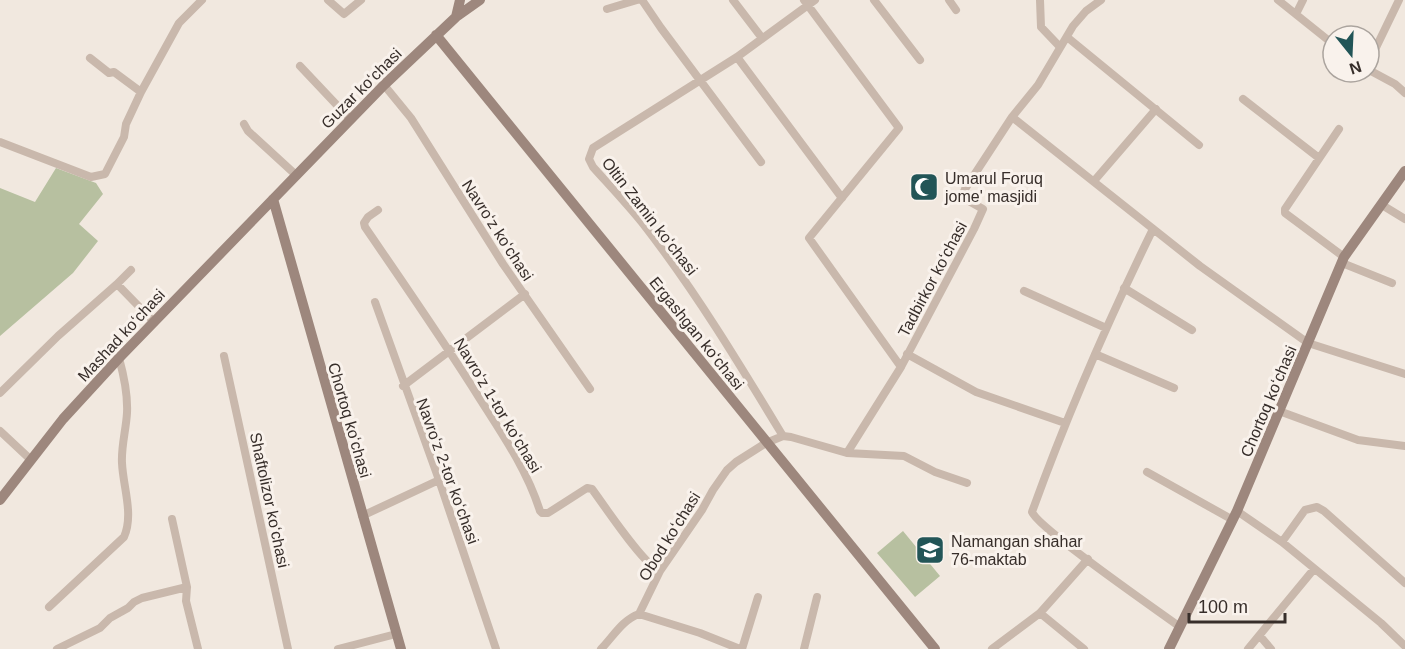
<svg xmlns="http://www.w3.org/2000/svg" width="1405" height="649" viewBox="0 0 1405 649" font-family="Helvetica,sans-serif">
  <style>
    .green { fill: #b7c0a0 }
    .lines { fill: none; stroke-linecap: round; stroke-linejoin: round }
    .street { stroke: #c9b8ac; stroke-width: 8 }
    .secondary { stroke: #9d877d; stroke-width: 10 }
    .labels { text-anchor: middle; stroke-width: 6; stroke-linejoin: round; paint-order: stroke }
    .street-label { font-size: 16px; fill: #372e2a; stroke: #f9f2ec }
    .poi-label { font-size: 16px; fill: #372e2a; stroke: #f9f2ec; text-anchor: start }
  </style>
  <rect width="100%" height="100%" fill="#f1e8df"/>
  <!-- green -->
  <path class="green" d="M56,168L96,183L103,194L79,224L98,241L73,273L0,336V188L35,202Z
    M903,531L940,576L915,597L877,553Z"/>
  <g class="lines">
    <!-- street -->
    <path class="street" d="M328,0L344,14L361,0
      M642,0L661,28L761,162
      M733,0L762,38
      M804,0L899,128L809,238L901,367
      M874,0L920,60
      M949,0L956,10
      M1040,0L1041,27L1060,47
      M1278,0L1333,44
      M607,9L637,0
      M1296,14L1303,0
      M1067,37L1199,145
      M737,57L842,198
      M90,58L109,73L114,72L141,92
      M1369,62L1399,0
      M300,66L350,119
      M1369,70L1395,84L1405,93
      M384,85L411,118L503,264L590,389
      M1243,99L1319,158
      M1012,117L1200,266L1308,343L1405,374
      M244,124L248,131L296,175
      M1339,129L1285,209V213L1344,257
      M0,142L91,177L105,174L124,137L126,124L141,92L179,23L202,0
      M1094,181L1156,109
      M1382,205L1405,219
      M378,210L368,217L364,223L365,227C404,284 443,340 480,399C503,435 527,470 540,511L542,513H548L587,488L592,489C604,505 644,566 660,571
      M1153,229C1108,321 1067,415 1032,512C1039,529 1157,610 1180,627
      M1342,263L1392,283
      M117,284L131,270
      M1124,288L1192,330
      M1024,291L1106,328
      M375,302L439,480L496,649
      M907,354L976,392L1065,423
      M1095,354L1174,388
      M224,356L288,649
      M403,386L525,294
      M0,393L58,336L117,284L154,322
      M1279,411L1358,440L1405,446
      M0,431L30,459
      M783,436C740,365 696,292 644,225C628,205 610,186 593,167L589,159L593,148L737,57L815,0
      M847,453L904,456L935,472L967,483
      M1147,472L1233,520
      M1237,511L1282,542L1381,623L1405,646
      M362,516L439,480
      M172,519L187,587L186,601L198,649
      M1282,542L1305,510L1317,507L1324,511L1405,583
      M49,607L124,537C134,514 123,487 122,463C121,447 126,430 127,413C128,394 124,376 119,358
      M1040,613L1084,649
      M639,614L700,633L740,649
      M1260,636L1271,649
      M57,649L100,628L110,618L128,608L134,602L142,598L187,587
      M338,649L396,634
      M601,649C613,637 622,620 639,614L660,571L702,510L713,490L727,470L736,462L766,443L783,436L791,437L847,453L901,367L974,229L983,209L967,200L963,194L965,189L1012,117L1038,85L1073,26L1086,11L1101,0
      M742,649L758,597
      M804,649L817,597
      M992,649L1040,613L1088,559
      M1248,649L1314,569"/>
    <!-- secondary -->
    <path class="secondary" d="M456,17L460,0
      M436,35L935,649
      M273,199L401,649
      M0,500L63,419L119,358L384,85L456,17L480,0
      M1169,649L1237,511L1344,257L1405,171"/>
  </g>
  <!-- icons -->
  <defs>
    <g id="mosque-square" transform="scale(1.5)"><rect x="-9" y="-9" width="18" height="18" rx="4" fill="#225557" stroke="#f9f2ec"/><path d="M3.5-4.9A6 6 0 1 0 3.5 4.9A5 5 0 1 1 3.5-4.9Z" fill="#fff"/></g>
    <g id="school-square" transform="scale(1.5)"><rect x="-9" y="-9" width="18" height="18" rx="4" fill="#225557" stroke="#f9f2ec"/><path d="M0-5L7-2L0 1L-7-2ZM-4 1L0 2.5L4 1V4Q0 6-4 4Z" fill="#fff"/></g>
  </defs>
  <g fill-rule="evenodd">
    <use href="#mosque-square" x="924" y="187"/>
    <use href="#school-square" x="930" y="550"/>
  </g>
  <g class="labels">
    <!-- street labels -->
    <g class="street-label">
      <text transform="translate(361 88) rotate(-45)" y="6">Guzar koʻchasi</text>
      <text transform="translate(650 216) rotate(52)" y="6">Oltin Zamin koʻchasi</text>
      <text transform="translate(498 230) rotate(57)" y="6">Navroʻz koʻchasi</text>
      <text transform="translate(932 279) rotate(-62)" y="6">Tadbirkor koʻchasi</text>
      <text transform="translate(697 333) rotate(51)" y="6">Ergashgan koʻchasi</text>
      <text transform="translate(121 335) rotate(-47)" y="6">Mashad koʻchasi</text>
      <text transform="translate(1268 401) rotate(-67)" y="6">Chortoq koʻchasi</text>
      <text transform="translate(498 405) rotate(59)" y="6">Navroʻz 1-tor koʻchasi</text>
      <text transform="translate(350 420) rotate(74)" y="6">Chortoq koʻchasi</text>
      <text transform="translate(448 471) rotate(70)" y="6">Navroʻz 2-tor koʻchasi</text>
      <text transform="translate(270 500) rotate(78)" y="6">Shaftolizor koʻchasi</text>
      <text transform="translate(669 536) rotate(-58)" y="6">Obod koʻchasi</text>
    </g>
    <!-- poi labels -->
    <g class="poi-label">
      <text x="945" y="184">Umarul Foruq<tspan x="945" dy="18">jome' masjidi</tspan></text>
      <text x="951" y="547">Namangan shahar<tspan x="951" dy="18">76-maktab</tspan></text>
    </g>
  </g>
  <!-- north arrow -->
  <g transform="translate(1351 54) rotate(162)"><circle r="28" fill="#f9f2ec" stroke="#aba49e" stroke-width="1.5"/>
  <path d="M0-4.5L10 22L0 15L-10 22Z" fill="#225557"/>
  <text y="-9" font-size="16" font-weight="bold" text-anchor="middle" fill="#372e2a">N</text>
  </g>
  <!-- scale -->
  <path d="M1189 613v9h96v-9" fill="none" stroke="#372e2a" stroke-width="3"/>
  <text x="1198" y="613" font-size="18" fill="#372e2a" stroke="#f9f2ec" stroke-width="4.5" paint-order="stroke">100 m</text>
</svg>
